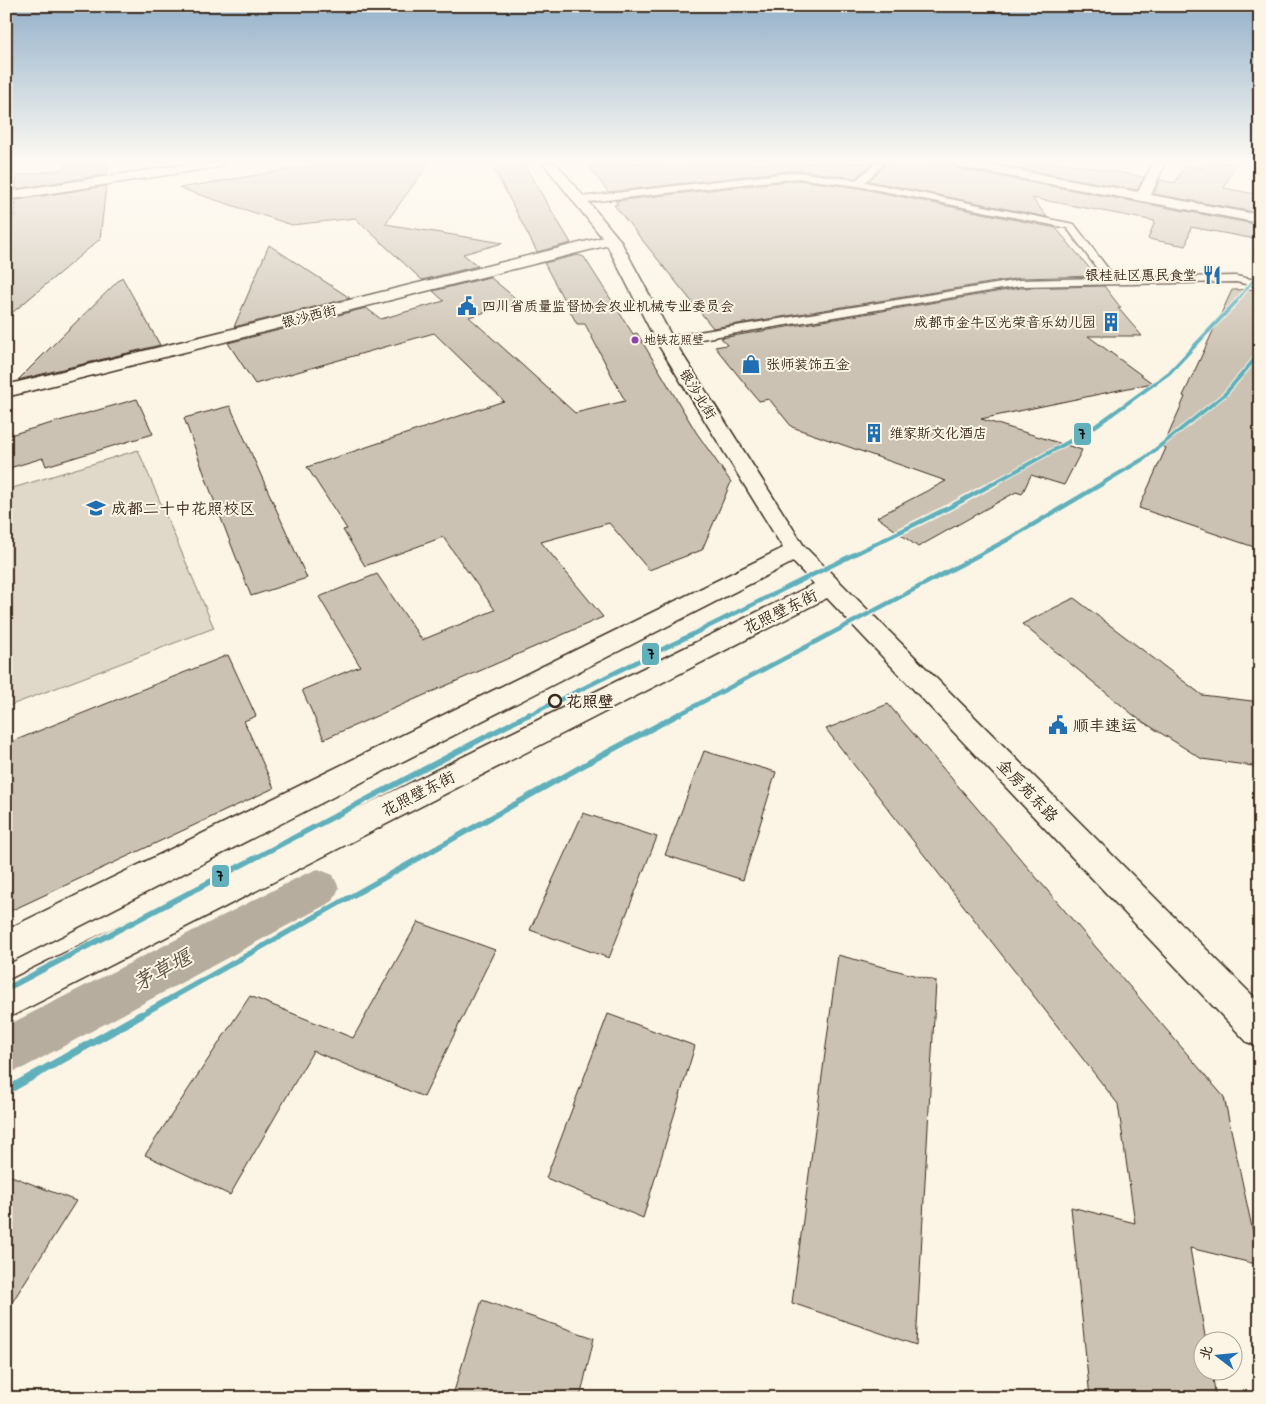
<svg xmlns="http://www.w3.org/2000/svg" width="1266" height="1404" viewBox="0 0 1266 1404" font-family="'Patrick Hand','LXGW WenKai TC',sans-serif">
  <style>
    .green { fill: #e0d8c8; stroke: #8e8173 }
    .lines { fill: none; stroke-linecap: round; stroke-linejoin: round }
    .canal { fill: #b7ad9e; fill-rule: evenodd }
    .building { fill: #ccc2b3; stroke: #3b2a1e }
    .service-casing { stroke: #3b2a1e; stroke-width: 3 }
    .minor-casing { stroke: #3b2a1e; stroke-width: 3 }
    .tertiary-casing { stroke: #3b2a1e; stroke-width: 3 }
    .service { fill: #fcf5e5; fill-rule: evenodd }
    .minor { fill: #fcf5e5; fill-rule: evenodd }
    .tertiary { fill: #fcf5e5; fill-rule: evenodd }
    .metro-1-far4-casing { stroke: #fcf5e5; stroke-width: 4.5 }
    .metro-1-far3-casing { stroke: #fcf5e5; stroke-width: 6 }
    .metro-1-far2-casing { stroke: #fcf5e5; stroke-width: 8 }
    .metro-1-far1-casing { stroke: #fcf5e5; stroke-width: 9 }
    .metro-1-casing { stroke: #fcf5e5; stroke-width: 11 }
    .metro-1-far4 { stroke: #61b0bc; stroke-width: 2.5 }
    .metro-1-far3 { stroke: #61b0bc; stroke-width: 4 }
    .metro-1-far2 { stroke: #61b0bc; stroke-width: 4.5 }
    .metro-1-far1 { stroke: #61b0bc; stroke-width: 5.5 }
    .metro-1 { stroke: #61b0bc; stroke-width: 8 }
    .bus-dot { fill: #8e44ad; stroke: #fcf5e5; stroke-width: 2 }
    .stop-dot { fill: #fcf5e5; stroke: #3b2a1e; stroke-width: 2.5 }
    .labels { text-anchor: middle; stroke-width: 4; stroke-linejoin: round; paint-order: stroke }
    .far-bus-label { font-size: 12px; fill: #3b2a1e; stroke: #fcf5e5; text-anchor: start }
    .far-poi-label { font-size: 14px; fill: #3b2a1e; stroke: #fcf5e5; text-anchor: start }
    .far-street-label { font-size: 14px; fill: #3b2a1e; stroke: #fcf5e5 }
    .poi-label { font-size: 16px; fill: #3b2a1e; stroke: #fcf5e5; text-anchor: start }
    .street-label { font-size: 16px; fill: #3b2a1e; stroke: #fcf5e5 }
    .stop-label { font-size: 16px; font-weight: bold; fill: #3b2a1e; stroke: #fcf5e5; text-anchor: start }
    .near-water-label { font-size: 21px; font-style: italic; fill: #605144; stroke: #fcf5e5 }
    .line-badge { stroke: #fcf5e5; stroke-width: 2 }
    .pale-badge-label { font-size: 14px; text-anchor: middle; font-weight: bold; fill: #111 }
  </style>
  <rect width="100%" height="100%" fill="#fcf5e5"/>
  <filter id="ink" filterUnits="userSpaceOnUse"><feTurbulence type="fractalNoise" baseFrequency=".02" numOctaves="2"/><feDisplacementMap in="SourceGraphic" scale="10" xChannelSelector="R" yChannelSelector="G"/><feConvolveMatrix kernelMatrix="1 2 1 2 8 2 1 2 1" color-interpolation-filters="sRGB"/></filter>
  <g filter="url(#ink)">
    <!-- green -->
    <path class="green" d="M138,450L214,628L6,707V490Z"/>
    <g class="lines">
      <!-- canal -->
      <path class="canal" d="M318,869L333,875L339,888L333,901L23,1068L6,1074V1026L303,875Z"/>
    </g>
    <!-- building -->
    <path class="building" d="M66,163H109L107,174L16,189L17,176L64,169Z
      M329,163H429L385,224L503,243L463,254L478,266L422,280L355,218L292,225L179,188Z
      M491,163H523L571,243L537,252Z
      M619,163H873L855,178L797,170L608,192L589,166Z
      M887,163H951L959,169L1260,225V240L1191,227L1186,246L1148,239L1155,221L1032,198L1047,217L869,181Z
      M989,163H1067L1144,177L1137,190Z
      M1205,163H1236L1224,188L1260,195V213L1154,194L1160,180L1175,183L1185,165L1203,168Z
      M797,180L858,188L1056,228L1096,276L1020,278L713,328L614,205L618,204L615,201Z
      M106,186L100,239L6,318V216L15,215L16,200Z
      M269,245L350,298L234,327Z
      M578,255L584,257L633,334L637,333L696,432L731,482L702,550L649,570L609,523L541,542L603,617L324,739L302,690L360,666L319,597L377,574L422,640L495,610L443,537L365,566L343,530L347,529L307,467L504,401L434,333L255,384L228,343L366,308L381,319L444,301L433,291L490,277L520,302L469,317L575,413L625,401L585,324H577L544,263Z
      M122,277L160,345L18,380L67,331Z
      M1104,286L1121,308H1118L1142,336H1088L1152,383L981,419L1082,450L1064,485L1031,475L1022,494L1016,492L918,547L877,517L946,481L792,427L769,399L759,401L715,347L727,345L721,338L1020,288Z
      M1260,289V549L1139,508L1166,448L1163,447L1185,397L1183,396L1232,290Z
      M137,399L153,434L46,466L43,458L6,469V436Z
      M230,406L307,578L251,596L212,495L184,418Z
      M1074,598L1202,695L1260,702V767L1202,759L1137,718L1022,624Z
      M228,655L256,716L244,721L274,788L6,913V744Z
      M888,704L1224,1097L1260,1265L1190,1248L1206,1342H1204V1372H1212L1216,1398H1090L1071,1207L1135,1223L1118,1104L826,729Z
      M704,751L776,772L743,880L665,855Z
      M583,813L657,837L609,958L530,930Z
      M418,922L495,950L424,1097L313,1051L230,1195L145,1155L250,996L353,1038Z
      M838,955L936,981L916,1345L792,1303Z
      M608,1014L695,1046L643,1218L546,1178Z
      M6,1174L76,1201L6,1312Z
      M482,1300L594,1338L580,1398H452Z"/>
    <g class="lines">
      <!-- service casing -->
      <g class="service-casing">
        <path id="service" d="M876,163H885L865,182L1074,224L1115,278L1236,276L1260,281V287L1236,282L1020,286L665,345L661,344L659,341L661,338L1020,280L1104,278L1067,228L858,186L797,178L580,203L575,200L580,197L797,172L856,180Z"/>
      </g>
      <!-- minor casing -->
      <g class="minor-casing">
        <path id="minor" d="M194,163H224L218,167L6,200V192Z
          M953,163H979L1138,192L1153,163H1165L1151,195L1260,215V223L959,167Z
          M612,235L617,237L620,240L617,243L6,397V385Z"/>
      </g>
      <!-- tertiary casing -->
      <g class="tertiary-casing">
        <path id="tertiary" d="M543,163H556L620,240L674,341L804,546L1260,1003V1047L1247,1042L827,598L6,1019V982L814,584L793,562L6,964V930L783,548L656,341L605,241Z"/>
      </g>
      <!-- service -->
      <use href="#service" class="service"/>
      <!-- minor -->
      <use href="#minor" class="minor"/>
      <!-- tertiary -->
      <use href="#tertiary" class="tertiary"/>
      <!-- metro-1-far4 casing -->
      <g class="metro-1-far4-casing">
        <path id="metro-1-far4" d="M1235,303L1260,272"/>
      </g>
      <!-- metro-1-far3 casing -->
      <g class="metro-1-far3-casing">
        <path id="metro-1-far3" d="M994,483L1090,430L1169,373L1236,302
          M1103,483L1145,458L1225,394L1260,353"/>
      </g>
      <!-- metro-1-far2 casing -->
      <g class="metro-1-far2-casing">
        <path id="metro-1-far2" d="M527,716L954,505L996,482
          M676,716L1007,540L1105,482"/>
      </g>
      <!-- metro-1-far1 casing -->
      <g class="metro-1-far1-casing">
        <path id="metro-1-far1" d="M6,989L529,714
          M139,1016L593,760L679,714"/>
      </g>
      <!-- metro-1 casing -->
      <g class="metro-1-casing">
        <path id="metro-1" d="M6,1091L141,1015"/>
      </g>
      <!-- metro-1-far4 -->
      <use href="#metro-1-far4" class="metro-1-far4"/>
      <!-- metro-1-far3 -->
      <use href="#metro-1-far3" class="metro-1-far3"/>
      <!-- metro-1-far2 -->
      <use href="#metro-1-far2" class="metro-1-far2"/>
      <!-- metro-1-far1 -->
      <use href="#metro-1-far1" class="metro-1-far1"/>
      <!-- metro-1 -->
      <use href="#metro-1" class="metro-1"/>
    </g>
  </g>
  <!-- sky -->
  <linearGradient id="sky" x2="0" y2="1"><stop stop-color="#94b1ca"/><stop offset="0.45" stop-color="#fefaf3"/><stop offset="1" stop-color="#fefaf3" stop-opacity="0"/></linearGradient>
  <rect width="1266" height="359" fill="url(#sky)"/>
  <!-- icons -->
  <defs>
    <g id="restaurant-bare" transform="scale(1.5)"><path d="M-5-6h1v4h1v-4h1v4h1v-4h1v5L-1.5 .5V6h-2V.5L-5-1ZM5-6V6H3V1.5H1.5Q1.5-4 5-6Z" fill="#1f6fb2" stroke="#fcf5e5" stroke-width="2.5" paint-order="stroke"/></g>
    <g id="civic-bare" transform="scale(1.5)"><path d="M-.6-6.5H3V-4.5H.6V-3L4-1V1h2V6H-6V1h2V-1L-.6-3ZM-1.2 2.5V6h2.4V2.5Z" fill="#1f6fb2" stroke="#fcf5e5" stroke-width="2.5" paint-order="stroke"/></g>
    <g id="building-bare" transform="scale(1.5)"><path d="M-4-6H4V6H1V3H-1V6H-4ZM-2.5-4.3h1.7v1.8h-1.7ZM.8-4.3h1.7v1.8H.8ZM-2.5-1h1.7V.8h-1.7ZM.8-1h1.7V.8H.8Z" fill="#1f6fb2" stroke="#fcf5e5" stroke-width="2.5" paint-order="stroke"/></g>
    <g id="shop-bare" transform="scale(1.5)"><path d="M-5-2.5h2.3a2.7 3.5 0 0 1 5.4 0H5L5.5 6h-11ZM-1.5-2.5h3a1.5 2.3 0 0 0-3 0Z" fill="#1f6fb2" stroke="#fcf5e5" stroke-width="2.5" paint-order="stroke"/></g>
    <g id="school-bare" transform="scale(1.5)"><path d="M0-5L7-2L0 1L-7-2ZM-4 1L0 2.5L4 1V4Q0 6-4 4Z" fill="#1f6fb2" stroke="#fcf5e5" stroke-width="2.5" paint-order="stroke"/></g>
  </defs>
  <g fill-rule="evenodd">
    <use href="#restaurant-bare" x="1212" y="275"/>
    <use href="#civic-bare" x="467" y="306"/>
    <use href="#building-bare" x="1111" y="322"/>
    <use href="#shop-bare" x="751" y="364"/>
    <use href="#building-bare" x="874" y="433"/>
    <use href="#school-bare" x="96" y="508"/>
    <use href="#civic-bare" x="1058" y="725"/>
  </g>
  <!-- markers -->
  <circle class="bus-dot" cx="635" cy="340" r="4.5"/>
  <circle class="stop-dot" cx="555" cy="701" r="6"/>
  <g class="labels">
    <!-- far-bus labels -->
    <g class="far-bus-label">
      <text x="644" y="344">地铁花照壁</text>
    </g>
    <!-- far-poi labels -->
    <g class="far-poi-label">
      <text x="1197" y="280" text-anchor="end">银桂社区惠民食堂</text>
      <text x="482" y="311">四川省质量监督协会农业机械专业委员会</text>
      <text x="1096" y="327" text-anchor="end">成都市金牛区光荣音乐幼儿园</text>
      <text x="766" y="369">张师装饰五金</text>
      <text x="889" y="438">维家斯文化酒店</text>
    </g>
    <!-- far-street labels -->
    <g class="far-street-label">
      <text transform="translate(309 316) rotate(-14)" y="5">银沙西街</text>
      <text transform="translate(698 394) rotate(58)" y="5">银沙北街</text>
    </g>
    <!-- poi labels -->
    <g class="poi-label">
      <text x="111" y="514">成都二十中花照校区</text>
      <text x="1073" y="731">顺丰速运</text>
    </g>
    <!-- street labels -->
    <g class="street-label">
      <text transform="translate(780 611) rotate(-26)" y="6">花照壁东街</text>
      <text transform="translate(1028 790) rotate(46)" y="6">金房苑东路</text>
      <text transform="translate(418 793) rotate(-27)" y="6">花照壁东街</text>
    </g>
    <!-- stop labels -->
    <g class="stop-label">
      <text x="566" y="707">花照壁</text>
    </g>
    <!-- near-water labels -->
    <g class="near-water-label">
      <text transform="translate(162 970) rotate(-28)" y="7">茅草堰</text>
    </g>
  </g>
  <g class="line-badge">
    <rect x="1073" y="422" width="19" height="24" rx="5" fill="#61b0bc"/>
    <rect x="641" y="642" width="19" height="24" rx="5" fill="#61b0bc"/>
    <rect x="211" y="864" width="19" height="24" rx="5" fill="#61b0bc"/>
  </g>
  <g class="pale-badge-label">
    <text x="1082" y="439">7</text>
    <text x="651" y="659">7</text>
    <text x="220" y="881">7</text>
  </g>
  <!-- margin -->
  <rect width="1266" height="1404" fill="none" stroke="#fcf5e5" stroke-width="25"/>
  <rect x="12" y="12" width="1241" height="1379" fill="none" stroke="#3b2a1e" stroke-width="2" filter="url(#ink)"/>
  <!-- north arrow -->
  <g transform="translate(1218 1356) rotate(286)"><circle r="24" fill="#fcf5e5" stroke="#afa495"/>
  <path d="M0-4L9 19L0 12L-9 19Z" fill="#1f6fb2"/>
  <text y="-8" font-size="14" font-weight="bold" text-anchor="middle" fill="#3b2a1e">北</text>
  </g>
</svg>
